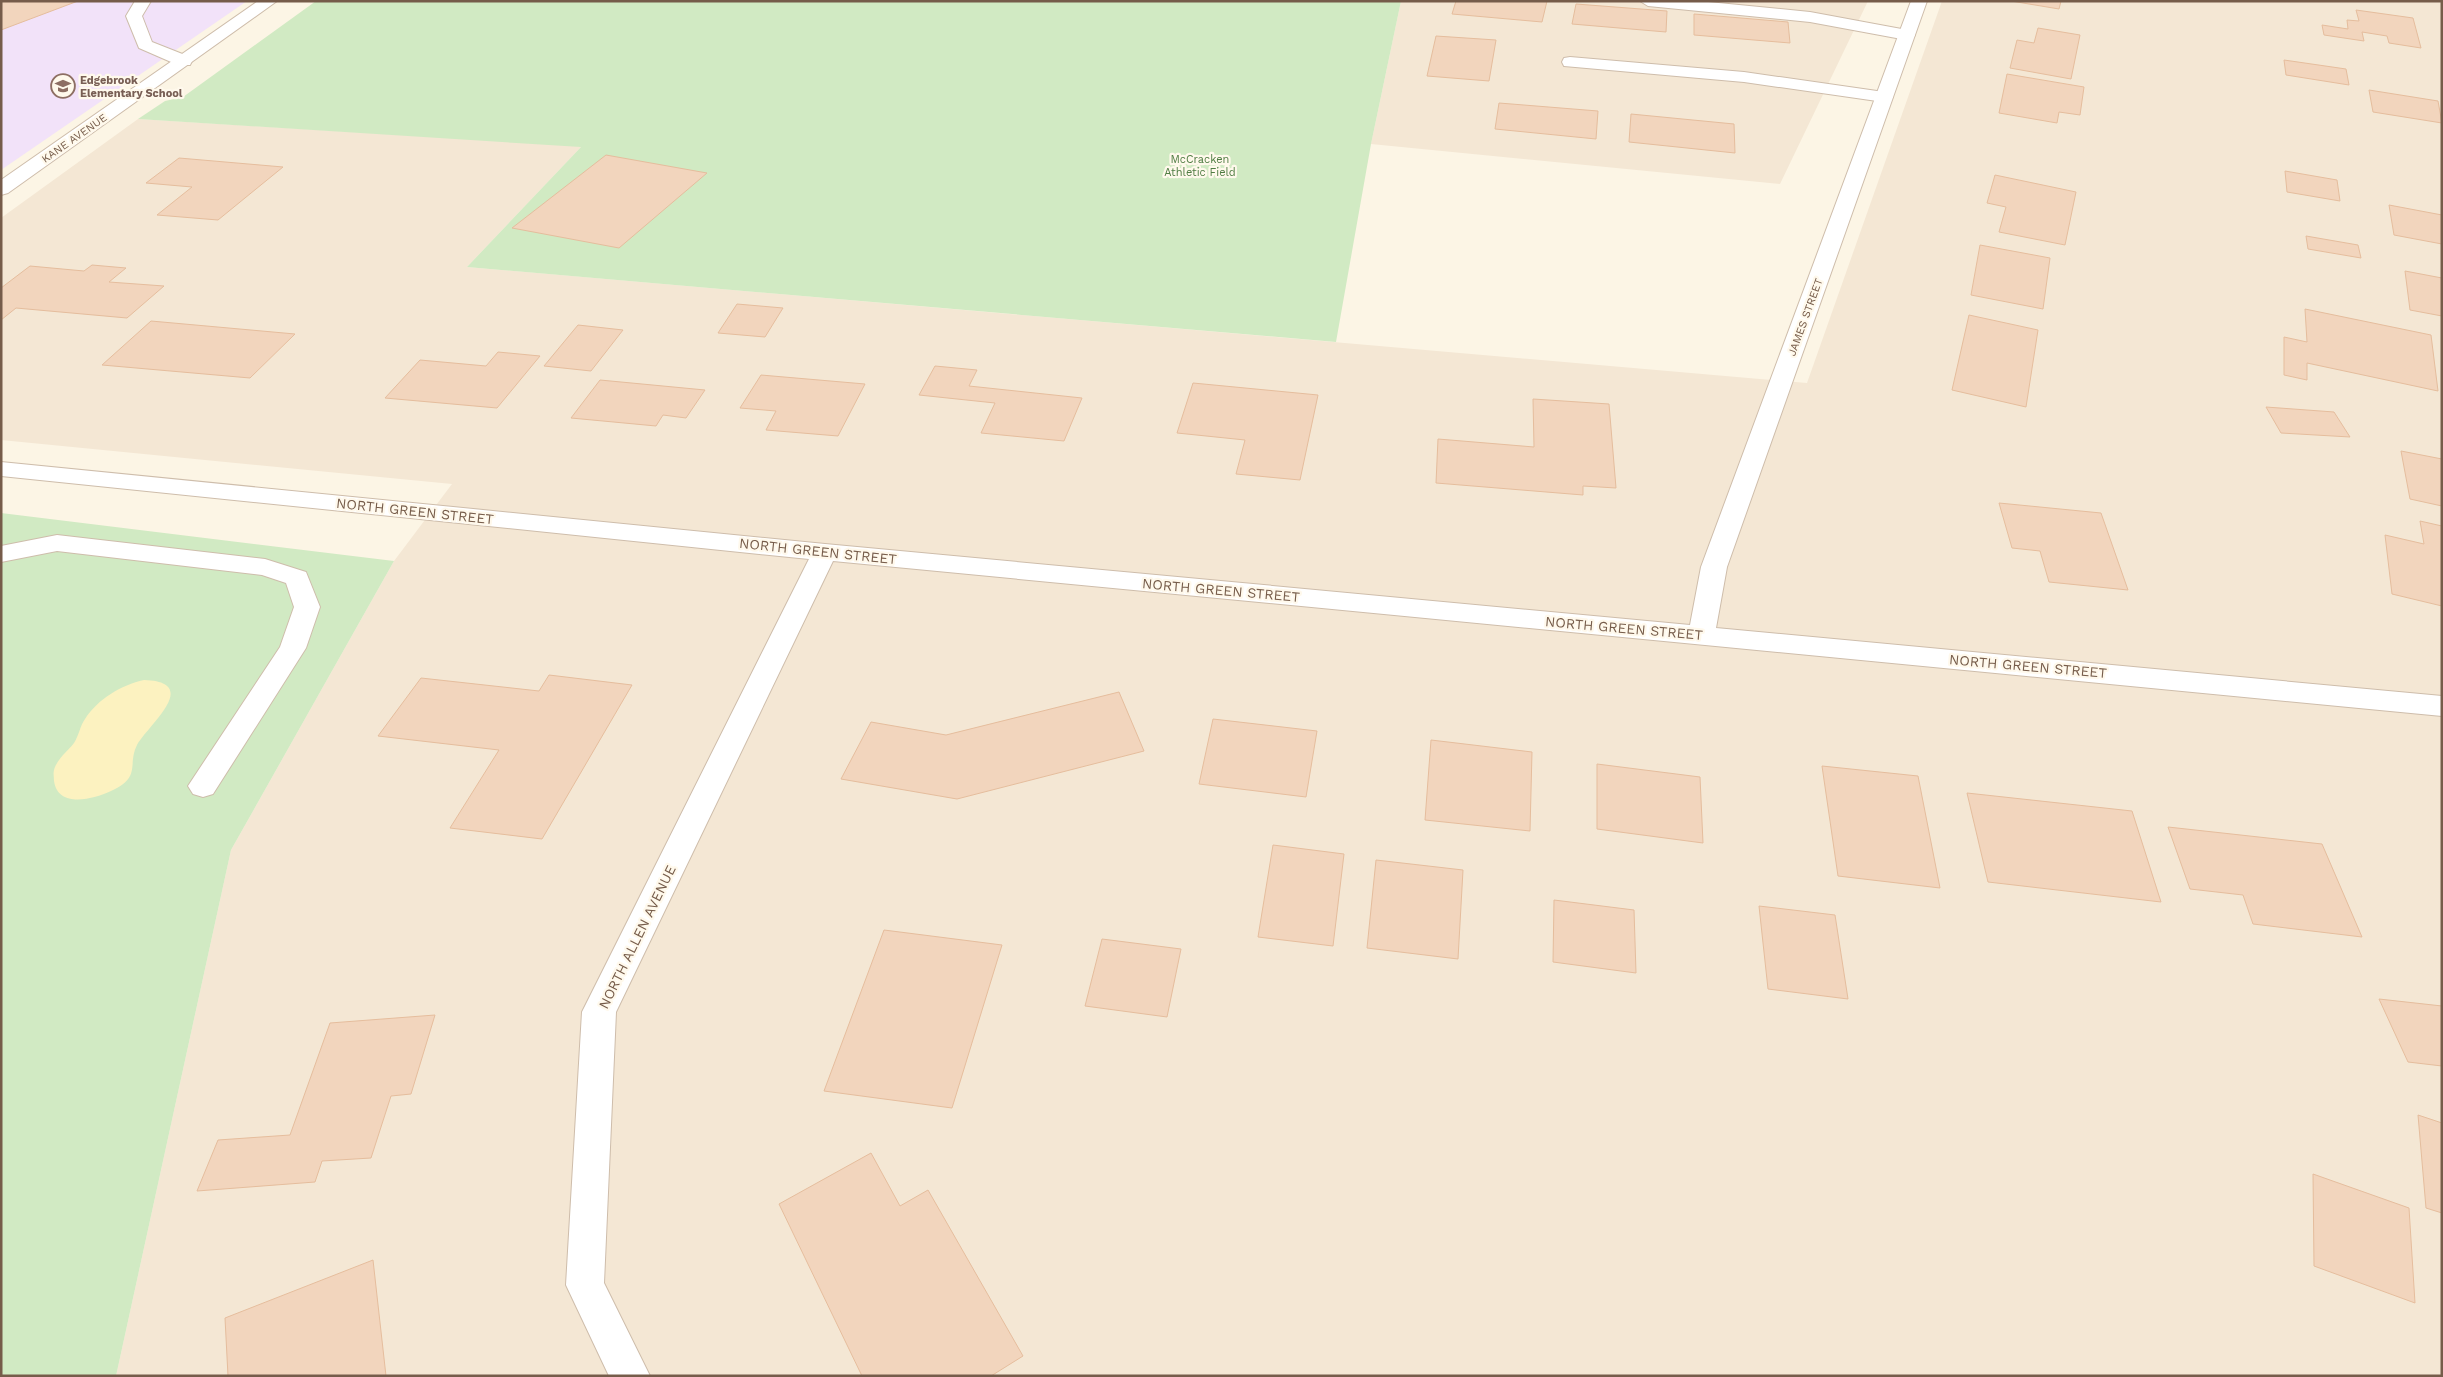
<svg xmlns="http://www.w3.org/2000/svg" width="2443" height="1377" viewBox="0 0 2443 1377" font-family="'Work Sans',sans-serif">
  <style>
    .residential { fill: #f4e7d4 }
    .education { fill: #f2e2f9 }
    .green { fill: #d1eac3 }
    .sand { fill: #fcf2c0 }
    .building { fill: #f2d5bd; stroke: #e5bd9d }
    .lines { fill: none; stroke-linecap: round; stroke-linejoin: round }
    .lane-casing { stroke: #cebdab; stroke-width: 2 }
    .street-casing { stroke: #cebdab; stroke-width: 2 }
    .lane { fill: #fff; fill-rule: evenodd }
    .street { fill: #fff; fill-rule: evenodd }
    .labels { text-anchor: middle; stroke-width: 4.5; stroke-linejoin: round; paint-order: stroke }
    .far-education-label { font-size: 11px; font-weight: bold; fill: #785e54; stroke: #fff9ec; text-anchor: start }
    .far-street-label { font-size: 11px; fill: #765c4a; stroke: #fff9ec }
    .far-park-label { font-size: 11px; fill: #4f7c42; stroke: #fff9ec }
    .street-label { font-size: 14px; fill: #765c4a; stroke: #fff9ec }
  </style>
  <rect width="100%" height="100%" fill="#fcf5e5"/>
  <!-- residential -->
  <path class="residential" d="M1401,1H1868L1780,184L1371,144Z
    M1942,1H2442V1376H116L231,850L394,561L452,484L1,440V218L138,119L582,146L467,267L1807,383Z"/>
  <!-- education -->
  <path class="education" d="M1,1H247L1,170Z"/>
  <!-- green -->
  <path class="green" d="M316,1H1401L1371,144L1336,342L467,267L581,147L138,119L165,101L183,97Z
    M1,513L394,561L231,850L116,1376H1Z"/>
  <!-- sand -->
  <path class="sand" d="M144,680C203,682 147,726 137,745C127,765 142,777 111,791C94,799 58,809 54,781C54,777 53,774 54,770C57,759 67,752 74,743C79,735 80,726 85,719C98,699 121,685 144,680Z"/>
  <!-- building -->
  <path class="building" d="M1,1H78L1,30Z
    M1456,1H1547L1542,22L1452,14Z
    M2011,1H2061L2059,9Z
    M1576,4L1667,11L1666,32L1572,24Z
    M2356,10L2413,18L2421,48L2389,43L2387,36L2362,32L2364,41L2324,35L2322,25L2348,29L2347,20L2359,21Z
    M1694,14L1788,22L1790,43L1694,35Z
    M2038,28L2080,35L2071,79L2010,68L2017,40L2034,43Z
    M1436,36L1496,40L1489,81L1427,76Z
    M2284,60L2346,69L2349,85L2286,75Z
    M2007,74L2084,87L2080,115L2059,112L2057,123L1999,113Z
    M2369,90L2438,101L2442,123L2373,112Z
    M1499,103L1598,111L1596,139L1495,129Z
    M1631,114L1734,124L1735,153L1629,142Z
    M606,155L707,173L619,248L512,228Z
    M179,158L283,167L218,220L157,215L192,187L146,183Z
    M2285,171L2337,180L2340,201L2287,192Z
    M1995,175L2076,192L2065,245L1999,232L2006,207L1987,203Z
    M2389,205L2442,215V244L2394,235Z
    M2306,236L2358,245L2361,258L2308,249Z
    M1980,245L2050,258L2043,309L1971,295Z
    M92,265L126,268L109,282L164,286L127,318L16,308L1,320V288L30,266L84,271Z
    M2405,271L2442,278V316L2410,310Z
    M737,304L783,308L765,337L718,333Z
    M2305,309L2431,335L2438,391L2307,363V380L2284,375V337L2307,342Z
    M1969,315L2038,330L2026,407L1952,390Z
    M151,321L295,334L250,378L102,365Z
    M578,325L623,330L591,371L544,366Z
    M498,352L540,356L497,408L385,398L420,360L486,366Z
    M935,366L977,370L969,386L1082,398L1064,441L981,433L995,403L919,395Z
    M761,375L865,384L838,436L766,430L776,411L740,408Z
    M600,380L705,390L686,418L663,415L656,426L571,418Z
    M1193,383L1318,395L1300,480L1236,474L1245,440L1177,433Z
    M1533,399L1609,404L1616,488L1583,486V495L1436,483L1438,439L1534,447Z
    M2266,407L2334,412L2350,437L2281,433Z
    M2401,451L2442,459V506L2410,499Z
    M1999,503L2101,513L2128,590L2049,582L2040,551L2012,548Z
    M2420,521L2442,526V606L2392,594L2385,535L2424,544Z
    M549,675L632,685L542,839L450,828L499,750L378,736L421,678L539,691Z
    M1119,692L1144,751L957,799L841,779L871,722L946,735Z
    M1213,719L1317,731L1306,797L1199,784Z
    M1431,740L1532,752L1530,831L1425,820Z
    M1597,764L1700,777L1703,843L1597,829Z
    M1822,766L1918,776L1940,888L1838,876Z
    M1967,793L2132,811L2161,902L1988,882Z
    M2168,827L2322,844L2362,937L2253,924L2243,895L2190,889Z
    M1273,845L1344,854L1333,946L1258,937Z
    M1376,860L1463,870L1458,959L1367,948Z
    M1554,900L1634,910L1636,973L1553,962Z
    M1759,906L1835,915L1848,999L1768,989Z
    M884,930L1002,945L952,1108L824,1091Z
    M1102,939L1181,949L1167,1017L1085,1006Z
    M2379,999L2442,1006V1066L2408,1062Z
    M435,1015L411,1094L391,1096L371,1158L322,1161L315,1182L197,1191L218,1140L290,1135L330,1023Z
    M2418,1115L2442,1123V1213L2426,1208Z
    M871,1153L900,1206L928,1190L1023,1356L991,1376H862L779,1204Z
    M2313,1174L2409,1208L2415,1303L2314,1266Z
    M373,1260L386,1376H228L225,1318Z"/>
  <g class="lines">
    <!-- lane casing -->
    <g class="lane-casing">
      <path id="lane" d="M135,1H151L142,16L152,42L190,57L192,61L190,65H178L139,48L126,16Z
        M1640,1H1698L1810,12L1907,30L1913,32L1915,35L1913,38L1907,40L1810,22L1648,6Z
        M1570,57L1744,72L1884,92L1890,93L1893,97L1890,101L1884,102L1744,82L1564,66L1562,62L1564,58Z
        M57,535L265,559L306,572L320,607L306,648L213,794L203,797L193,794L188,786L280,647L294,607L286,583L262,575L57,551L1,562V546Z"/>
    </g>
    <!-- street casing -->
    <g class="street-casing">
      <path id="street" d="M258,1H277L8,193L1,195V180Z
        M1911,1H1927L1727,567L1716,628L2442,696V716L833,561L616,1012L604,1283L650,1376H609L566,1285L582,1012L809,559L1,476V462L825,544L1690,625L1701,567Z"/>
    </g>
    <!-- lane -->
    <use href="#lane" class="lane"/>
    <!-- street -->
    <use href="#street" class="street"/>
  </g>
  <!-- icons -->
  <defs>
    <g id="school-ring" transform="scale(1.25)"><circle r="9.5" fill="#fff9ec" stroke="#8d6e63" stroke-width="1.5"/><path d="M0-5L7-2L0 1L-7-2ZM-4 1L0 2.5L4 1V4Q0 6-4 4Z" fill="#8d6e63"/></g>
  </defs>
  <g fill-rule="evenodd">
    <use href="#school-ring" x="63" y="86"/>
  </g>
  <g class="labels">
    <!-- far-education labels -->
    <g class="far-education-label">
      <text x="80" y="84">Edgebrook<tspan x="80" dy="13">Elementary School</tspan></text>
    </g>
    <!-- far-street labels -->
    <g class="far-street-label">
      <text transform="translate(74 138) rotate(-35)" y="4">KANE AVENUE</text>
      <text transform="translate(1805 317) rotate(-70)" y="4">JAMES STREET</text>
    </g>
    <!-- far-park labels -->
    <g class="far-park-label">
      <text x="1200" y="163">McCracken<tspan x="1200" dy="13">Athletic Field</tspan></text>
    </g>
    <!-- street labels -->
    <g class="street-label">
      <text transform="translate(415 511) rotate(6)" y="5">NORTH GREEN STREET</text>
      <text transform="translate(818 551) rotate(6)" y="5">NORTH GREEN STREET</text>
      <text transform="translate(1221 590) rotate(5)" y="5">NORTH GREEN STREET</text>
      <text transform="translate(1624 628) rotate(5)" y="5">NORTH GREEN STREET</text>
      <text transform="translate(2028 666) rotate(5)" y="5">NORTH GREEN STREET</text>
      <text transform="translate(637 937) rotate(-64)" y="5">NORTH ALLEN AVENUE</text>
    </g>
  </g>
  <!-- border -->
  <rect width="2443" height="1377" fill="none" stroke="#765c4a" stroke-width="5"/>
</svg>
